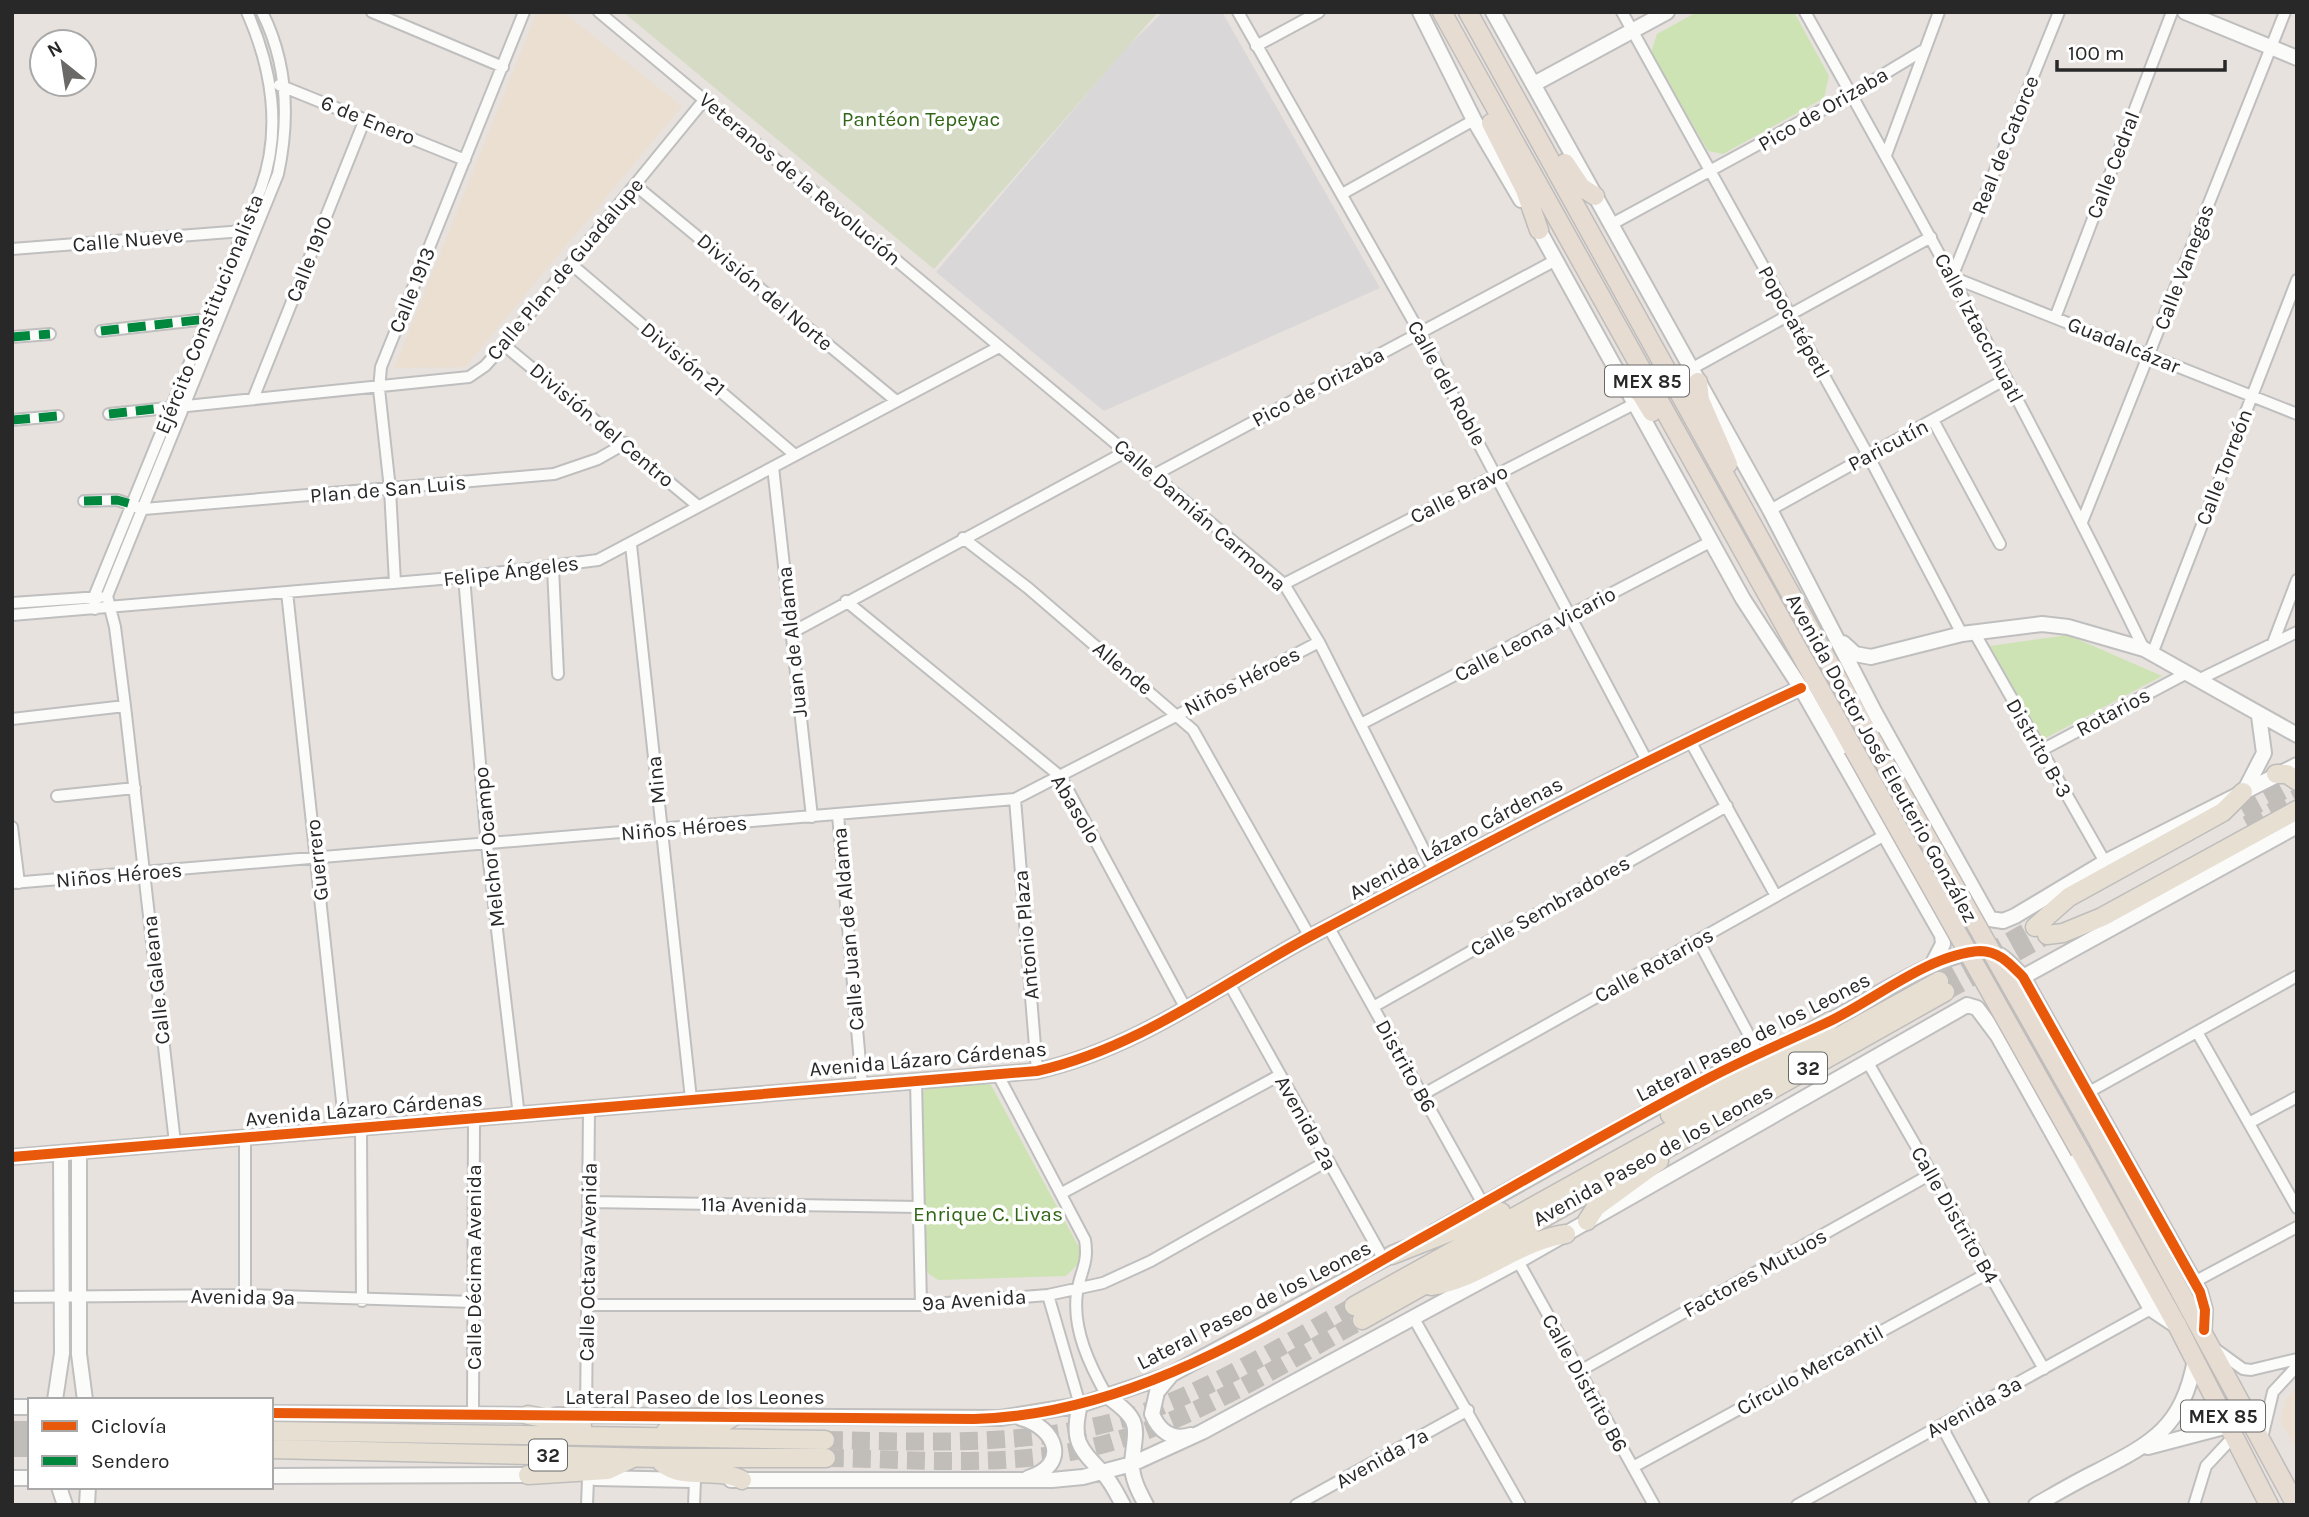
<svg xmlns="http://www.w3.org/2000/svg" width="2309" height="1517" viewBox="0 0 2309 1517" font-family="Karla,sans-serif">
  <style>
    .industrial { fill: #dad7d9 }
    .education { fill: #ebdfd1 }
    .green { fill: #cde3b4 }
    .cemetery { fill: #d5dbc4 }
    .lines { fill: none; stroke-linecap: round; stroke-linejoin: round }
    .primary-tunnel { stroke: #c1bdb9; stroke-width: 18; stroke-dasharray: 18 9; stroke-linecap: butt }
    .minor-casing { stroke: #c0bfbf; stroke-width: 14 }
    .tertiary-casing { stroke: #c0bfbf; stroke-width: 18 }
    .primary-casing { stroke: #bfbdbc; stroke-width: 21 }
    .trunk-casing { stroke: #bfbdbc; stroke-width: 21 }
    .minor { stroke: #fbfbfa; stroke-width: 10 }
    .tertiary { stroke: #fbfbfa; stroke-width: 14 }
    .primary { stroke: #e6dfd2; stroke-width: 18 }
    .trunk { stroke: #e7dcd2; stroke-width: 18 }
    .trunk-bridge-casing { stroke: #bfbdbc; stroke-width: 21; stroke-linecap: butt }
    .trunk-bridge { stroke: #e7dcd2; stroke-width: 18 }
    .quiet { stroke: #00873e; stroke-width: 9; stroke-dasharray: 18 9; stroke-linecap: butt }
    .cycleway-casing { stroke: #fff; stroke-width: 15 }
    .cycleway { stroke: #e8590c; stroke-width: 10 }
    .labels { text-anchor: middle; stroke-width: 7; stroke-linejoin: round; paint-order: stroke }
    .shield { fill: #fff; stroke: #686868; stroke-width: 2 }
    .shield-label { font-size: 19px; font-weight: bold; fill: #282828 }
    .street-label { font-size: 21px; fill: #282828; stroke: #fff }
    .park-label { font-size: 21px; fill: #316617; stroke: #fff }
  </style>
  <rect width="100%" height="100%" fill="#e7e2dd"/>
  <!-- industrial -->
  <path class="industrial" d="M1163,12H1222L1380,288L1104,411L936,272L1126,48Z"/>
  <!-- education -->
  <path class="education" d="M537,12H563L682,106L465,367L394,368Z
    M2297,1386V1451L2281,1421L2286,1399Z"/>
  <!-- green -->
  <path class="green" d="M1697,12H1794L1829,76L1824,98L1723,154L1708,151L1651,53L1657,34Z
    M2068,635L2162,676L2042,740L1990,646Z
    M986,1083L991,1085L1080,1249L1081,1261L1066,1276L938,1280L929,1274L923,1265L922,1092L927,1088Z"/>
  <!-- cemetery -->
  <path class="cemetery" d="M623,12H1158L934,269Z"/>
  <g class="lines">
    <!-- primary-tunnel -->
    <path class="primary-tunnel" d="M2243,812L2297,783
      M2247,825L2297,798
      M1939,981L2035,927
      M1945,992L2042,938
      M12,1430H30
      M825,1440C939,1442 1058,1449 1166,1404C1231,1377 1292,1340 1354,1306
      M12,1448H30
      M826,1458C906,1459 992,1467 1071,1452C1177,1431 1269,1372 1362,1320"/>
    <!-- minor casing -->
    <g class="minor-casing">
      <path id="minor" d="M372,12L503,67
        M599,12L1284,584L1319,642L1434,870
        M1238,12L1420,333L1646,759
        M1622,12L1868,455L1962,634
        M1805,12C1923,222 2039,433 2144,649
        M1256,46L1319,12
        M279,85L465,160
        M1886,155L1939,12
        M635,185L895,400
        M1342,194L1474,120
        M1612,224L1851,94L1922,51
        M12,249L243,231
        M571,264L795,455
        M1952,277L2297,414
        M1952,277L2059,12
        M2055,318L2172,12
        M101,331L207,319
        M12,337L50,334
        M504,345L698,506
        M1691,369L1931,237
        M253,399L365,119
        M109,414L469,377L485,366L504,345L705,99
        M12,420L58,416
        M1933,420L2000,544
        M773,467L812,817
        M1154,475L1556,260
        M84,501L117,500L144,509L554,474L598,459L626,443
        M1770,510L2006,379
        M2082,522L2285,12
        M963,538L1028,588L1193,730L1310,937
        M631,545L691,1099
        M553,568L558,674
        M464,577L487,845L519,1116
        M395,583L390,489L379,389L381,367L524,12
        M1284,584L1634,404
        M287,592L345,1129
        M846,601L1061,777L1186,1009
        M12,603L100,597
        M95,609L94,597L261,188C282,130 272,68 247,12
        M12,615L464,577L598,560L999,347
        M1974,632L2105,862
        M791,633L1127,451
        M2273,643L2297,580
        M2152,654L2297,280
        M2198,680L2297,632
        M12,719L125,706
        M1361,724L1710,542
        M1689,739L1776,896
        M2040,751L2185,674
        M57,796L135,788
        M1015,799L1037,1071
        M838,815L862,1085
        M12,827L19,883
        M12,883L1015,799L1319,642
        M1329,928L1483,1204
        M1698,940L1759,1054
        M1230,985L1384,1260
        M1373,1007L1727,806
        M2197,1032L2297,1208
        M1867,1061L2044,1369
        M997,1073L1085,1240C1089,1264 1080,1271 1077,1293C1072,1329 1090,1366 1107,1396
        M916,1080L921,1305
        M2089,1092L2297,976
        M1422,1095L1885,835
        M2249,1123L2297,1097
        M361,1129L362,1301
        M245,1138V1295
        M175,1143L125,706L115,627L107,596L278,174C290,118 288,64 262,12
        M1062,1193L1280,1075
        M589,1202L919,1207
        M1518,1261L1654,1505
        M2194,1282L2297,1227
        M1048,1295L1080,1405
        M12,1297L245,1295L474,1302
        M589,1305H921L1048,1295L1103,1283L1151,1261L1327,1161
        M1413,1317L1520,1505
        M2214,1348L2243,1369L2251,1370L2297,1359
        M1578,1372L1931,1174
        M473,1415L474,1119
        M586,1415L589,1110
        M1941,1425L1984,1505
        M2262,1438L2273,1392L2297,1366
        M1633,1467L1988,1273
        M587,1505L588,1478
        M694,1505L695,1480
        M1296,1505L1468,1410
        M1797,1505L2151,1309
        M2194,1505L2206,1466L2234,1436"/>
    </g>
    <!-- tertiary casing -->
    <g class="tertiary-casing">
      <path id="tertiary" d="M1420,12L1474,120L1521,200
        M1493,12L1770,510L1875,713L1990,919L2003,921L2015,916L2105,862L2297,765
        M2185,12L2297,58
        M1534,84L1667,12
        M1535,223L1743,599L1801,688L1942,935L1943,944L1932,965
        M1843,643L1855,654L1871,657L1962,634L2042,624L2068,627L2144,649L2297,735
        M2246,788L2264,753L2259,716
        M2023,977L2297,826
        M1823,1024C1862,1006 1954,940 1995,953C2005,956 2015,969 2023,977L2200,1292L2205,1310L2204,1330
        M79,1151V1354L85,1400
        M12,1157L1037,1071C1139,1048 1221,984 1311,936C1473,850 1634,765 1801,688
        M1434,1232L1710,1077L1766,1050
        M1171,1375L1157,1392L1152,1414C1159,1431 1172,1441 1191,1435
        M1107,1396C1142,1421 1136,1425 1132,1462C1131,1477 1139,1492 1146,1505
        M55,1400L62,1353L61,1153
        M1080,1405C1071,1440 1079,1448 1102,1472C1111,1481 1117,1494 1123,1505
        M12,1407H30
        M271,1413L536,1415
        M556,1415L1000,1418L1080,1405L1172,1374L1401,1250
        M1021,1418C1057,1428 1070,1465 1028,1478
        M2148,1447L2228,1426
        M271,1476L536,1475
        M12,1478H30
        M595,1478L693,1480
        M731,1480H1052L1083,1477L1132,1464L1202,1432L1518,1261L1967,1005L1977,1008L1998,1036L2151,1309L2178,1327
        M59,1487L65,1505
        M87,1505L88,1487
        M2036,1505C2057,1493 2077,1481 2098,1471C2154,1442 2182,1427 2195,1360"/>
    </g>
    <!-- primary casing -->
    <g class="primary-casing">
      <path id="primary" d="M2276,774H2287L2297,781
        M2035,927L2069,897L2223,812L2243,792
        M2047,935L2063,933L2102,917L2297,810
        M1670,1115L1830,1021
        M1587,1221L1596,1207L1659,1161
        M1392,1255L1501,1212
        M1431,1286C1480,1279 1517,1241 1566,1234
        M1354,1306L1939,981
        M1362,1320L1945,992
        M528,1415L582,1426
        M271,1431L825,1440
        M666,1431L726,1421L734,1416
        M271,1449L658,1458H826
        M658,1458C675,1483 718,1466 742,1480
        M528,1475L608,1470L633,1458"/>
    </g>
    <!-- trunk casing -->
    <g class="trunk-casing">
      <path id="trunk" d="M1442,12L1853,748
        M1468,12L1870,737
        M1491,123L1525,190L1539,230
        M1565,163L1581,187L1595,196
        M1618,373L1641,394L1652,412
        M1698,382L1700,400L1728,464
        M2093,1131L2296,1505
        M2080,1151L2178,1327L2269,1505"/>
    </g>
    <!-- minor -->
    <use href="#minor" class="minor"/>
    <!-- tertiary -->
    <use href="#tertiary" class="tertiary"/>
    <!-- primary -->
    <use href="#primary" class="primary"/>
    <!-- trunk -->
    <use href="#trunk" class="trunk"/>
    <!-- trunk-bridge casing -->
    <g class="trunk-bridge-casing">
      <path id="trunk-bridge" d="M1870,737L2093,1131
        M1853,748L2080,1151"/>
    </g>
    <!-- trunk-bridge -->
    <use href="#trunk-bridge" class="trunk-bridge"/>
    <!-- quiet -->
    <path class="quiet" d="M101,331L207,319
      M12,337L50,334
      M109,414L171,407
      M12,420L58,416
      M84,501L117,500L131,504"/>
    <!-- cycleway casing -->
    <g class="cycleway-casing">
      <path id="cycleway" d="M12,1157L1037,1071C1139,1048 1221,984 1311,936C1473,850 1634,765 1801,688
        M271,1413L974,1419C1136,1415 1274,1321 1411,1244C1510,1189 1608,1131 1709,1078C1747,1058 1787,1041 1826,1023C1872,1002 1928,954 1980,951C1999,951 2010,964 2023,977L2200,1292L2205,1310L2204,1330"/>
    </g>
    <!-- cycleway -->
    <use href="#cycleway" class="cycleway"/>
  </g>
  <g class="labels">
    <!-- shield labels -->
    <g class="shield">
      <rect x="1605" y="365.5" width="84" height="31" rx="5"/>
      <rect x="1789" y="1052.5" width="38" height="31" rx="5"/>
      <rect x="2181" y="1400.5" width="84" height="31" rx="5"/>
      <rect x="529" y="1439.5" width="38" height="31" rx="5"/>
    </g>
    <g class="shield-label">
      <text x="1647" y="388">MEX 85</text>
      <text x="1808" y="1075">32</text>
      <text x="2223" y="1423">MEX 85</text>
      <text x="548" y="1462">32</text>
    </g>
    <!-- street labels -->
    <g class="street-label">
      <text transform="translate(1823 109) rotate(-30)" y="7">Pico de Orizaba</text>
      <text transform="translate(368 120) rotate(22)" y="7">6 de Enero</text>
      <text transform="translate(2005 145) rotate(-68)" y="7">Real de Catorce</text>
      <text transform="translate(2113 165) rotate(-69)" y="7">Calle Cedral</text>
      <text transform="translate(800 179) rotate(40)" y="7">Veteranos de la Revolución</text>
      <text transform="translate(128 240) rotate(-5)" y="7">Calle Nueve</text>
      <text transform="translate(309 259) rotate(-68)" y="7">Calle 1910</text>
      <text transform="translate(2184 267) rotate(-69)" y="7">Calle Vanegas</text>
      <text transform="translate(565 269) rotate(-50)" y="7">Calle Plan de Guadalupe</text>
      <text transform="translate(412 290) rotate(-68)" y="7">Calle 1913</text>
      <text transform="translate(765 292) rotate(40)" y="7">División del Norte</text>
      <text transform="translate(209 314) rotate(-68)" y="7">Ejército Constitucionalista</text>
      <text transform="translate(1794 322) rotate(61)" y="7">Popocatépetl</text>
      <text transform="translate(1979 328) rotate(62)" y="7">Calle Iztaccíhuatl</text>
      <text transform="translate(2124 345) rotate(22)" y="7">Guadalcázar</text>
      <text transform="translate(683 359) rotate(40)" y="7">División 21</text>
      <text transform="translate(1447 383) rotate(61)" y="7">Calle del Roble</text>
      <text transform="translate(1318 387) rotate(-28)" y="7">Pico de Orizaba</text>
      <text transform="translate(602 425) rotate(40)" y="7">División del Centro</text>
      <text transform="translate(1888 445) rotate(-28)" y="7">Paricutín</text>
      <text transform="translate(2224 467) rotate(-69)" y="7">Calle Torreón</text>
      <text transform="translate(388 489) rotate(-5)" y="7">Plan de San Luis</text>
      <text transform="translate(1459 494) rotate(-27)" y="7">Calle Bravo</text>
      <text transform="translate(1200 515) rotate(41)" y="7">Calle Damián Carmona</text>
      <text transform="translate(511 571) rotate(-7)" y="7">Felipe Ángeles</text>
      <text transform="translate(1535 634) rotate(-28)" y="7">Calle Leona Vicario</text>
      <text transform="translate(792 642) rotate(-96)" y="7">Juan de Aldama</text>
      <text transform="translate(1123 668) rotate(40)" y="7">Allende</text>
      <text transform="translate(1242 681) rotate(-27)" y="7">Niños Héroes</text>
      <text transform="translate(2113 712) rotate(-28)" y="7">Rotarios</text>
      <text transform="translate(2039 748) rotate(60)" y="7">Distrito B-3</text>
      <text transform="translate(1882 758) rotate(61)" y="7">Avenida Doctor José Eleuterio González</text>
      <text transform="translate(656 780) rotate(-96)" y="7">Mina</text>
      <text transform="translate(1076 809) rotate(59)" y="7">Abasolo</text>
      <text transform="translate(684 828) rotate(-5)" y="7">Niños Héroes</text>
      <text transform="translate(1456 838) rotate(-28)" y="7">Avenida Lázaro Cárdenas</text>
      <text transform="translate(489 847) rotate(-96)" y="7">Melchor Ocampo</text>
      <text transform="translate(317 860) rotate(-96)" y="7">Guerrero</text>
      <text transform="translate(119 875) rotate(-5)" y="7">Niños Héroes</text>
      <text transform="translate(1550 906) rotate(-30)" y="7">Calle Sembradores</text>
      <text transform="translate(848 929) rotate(-95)" y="7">Calle Juan de Aldama</text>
      <text transform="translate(1026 935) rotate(-95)" y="7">Antonio Plaza</text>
      <text transform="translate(1654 965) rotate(-29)" y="7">Calle Rotarios</text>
      <text transform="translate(156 980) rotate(-96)" y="7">Calle Galeana</text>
      <text transform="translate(1753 1037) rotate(-27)" y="7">Lateral Paseo de los Leones</text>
      <text transform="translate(928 1059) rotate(-5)" y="7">Avenida Lázaro Cárdenas</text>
      <text transform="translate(1406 1066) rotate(61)" y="7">Distrito B6</text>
      <text transform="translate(364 1109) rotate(-5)" y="7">Avenida Lázaro Cárdenas</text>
      <text transform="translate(1306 1123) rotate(61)" y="7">Avenida 2a</text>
      <text transform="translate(1653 1155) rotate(-29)" y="7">Avenida Paseo de los Leones</text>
      <text transform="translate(754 1205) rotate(1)" y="7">11a Avenida</text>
      <text transform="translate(1955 1215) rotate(60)" y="7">Calle Distrito B4</text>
      <text transform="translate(588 1262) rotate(-89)" y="7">Calle Octava Avenida</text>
      <text transform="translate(474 1267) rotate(-90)" y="7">Calle Décima Avenida</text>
      <text transform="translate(1755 1273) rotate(-29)" y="7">Factores Mutuos</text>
      <text transform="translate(243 1297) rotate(1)" y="7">Avenida 9a</text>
      <text transform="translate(974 1300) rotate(-4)" y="7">9a Avenida</text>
      <text transform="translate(1254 1305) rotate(-27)" y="7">Lateral Paseo de los Leones</text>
      <text transform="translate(1810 1370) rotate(-29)" y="7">Círculo Mercantil</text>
      <text transform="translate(1585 1383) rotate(61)" y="7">Calle Distrito B6</text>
      <text x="695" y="1404">Lateral Paseo de los Leones</text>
      <text transform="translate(1974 1407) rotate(-29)" y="7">Avenida 3a</text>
      <text transform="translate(1382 1458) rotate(-29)" y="7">Avenida 7a</text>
    </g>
    <!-- park labels -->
    <g class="park-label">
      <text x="921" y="126">Pantéon Tepeyac</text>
      <text x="988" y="1221">Enrique C. Livas</text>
    </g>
  </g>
  <!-- border -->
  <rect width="2309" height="1517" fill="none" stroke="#282828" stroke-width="28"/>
  <!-- legend -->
  <rect x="28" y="1398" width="245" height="91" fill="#ffffff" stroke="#a9a9a9" stroke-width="2"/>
  <rect x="42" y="1421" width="35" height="10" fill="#e8590c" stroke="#a9a9a9" stroke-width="2"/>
  <text x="91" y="1433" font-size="21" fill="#282828">Ciclovía</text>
  <rect x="42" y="1456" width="35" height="10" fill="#00873e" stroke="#a9a9a9" stroke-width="2"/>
  <text x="91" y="1468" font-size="21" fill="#282828">Sendero</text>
  <!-- north arrow -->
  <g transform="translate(63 63) rotate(330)"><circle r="33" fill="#ffffff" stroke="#a9a9a9" stroke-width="2"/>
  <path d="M0-5L12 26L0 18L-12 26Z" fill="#6b6967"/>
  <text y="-10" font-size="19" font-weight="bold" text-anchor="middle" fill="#282828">N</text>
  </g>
  <!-- scale -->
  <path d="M2057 60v10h168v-10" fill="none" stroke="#282828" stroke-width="3.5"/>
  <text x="2068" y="60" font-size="21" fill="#282828" stroke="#ffffff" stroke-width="5" paint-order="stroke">100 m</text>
</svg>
